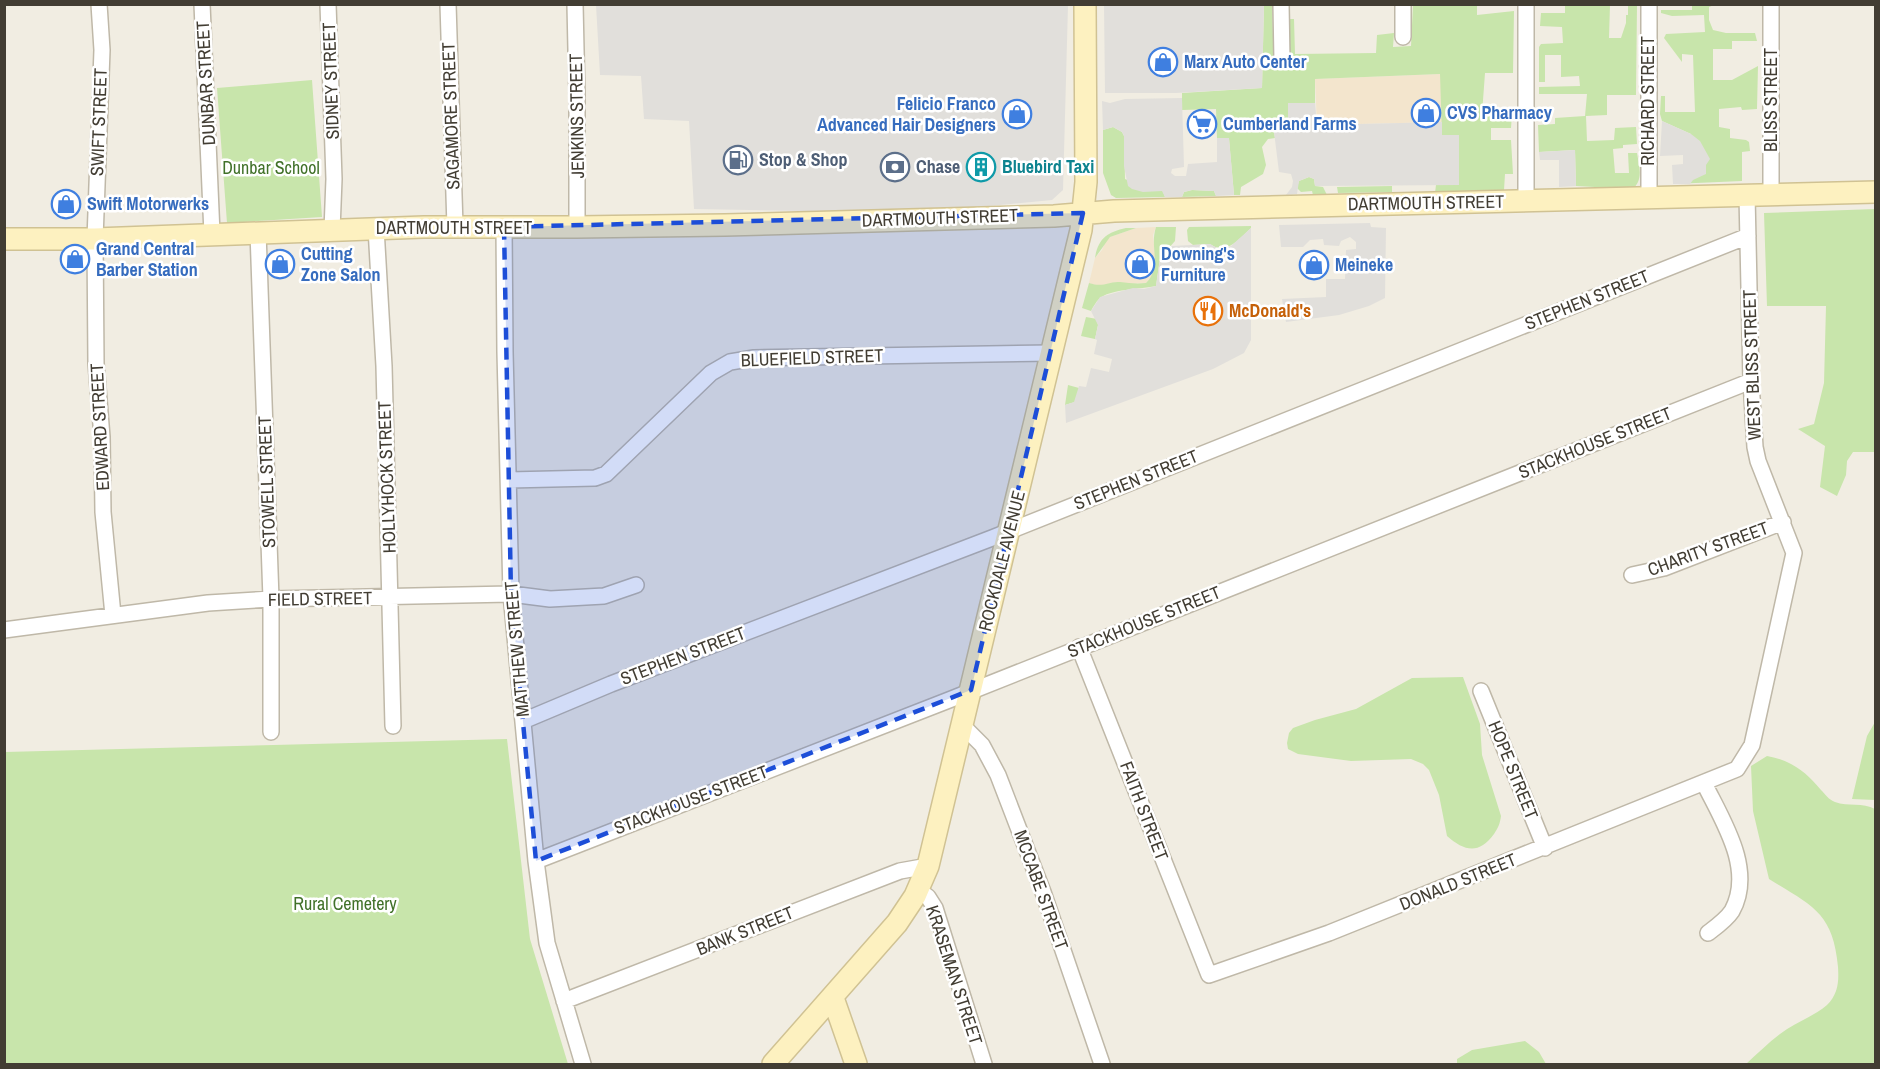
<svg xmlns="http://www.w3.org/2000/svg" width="1880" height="1069" viewBox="0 0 1880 1069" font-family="'Archivo Narrow',sans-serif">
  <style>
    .commercial { fill: #f3e5cd }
    .green { fill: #c8e5ab }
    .parking { fill: #e1dfdb }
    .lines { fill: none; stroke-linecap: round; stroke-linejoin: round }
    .street-casing { stroke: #bfb8a8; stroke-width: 18 }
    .secondary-casing { stroke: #d0c293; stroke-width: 24 }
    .street { stroke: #fff; stroke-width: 15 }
    .secondary { stroke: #fdf1c0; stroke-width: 21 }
    .marked { fill: #1d4ed8; fill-opacity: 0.2; stroke: #1d4ed8; stroke-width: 4.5; stroke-dasharray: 12 8; stroke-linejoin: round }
    .labels { text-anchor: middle; stroke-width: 5; stroke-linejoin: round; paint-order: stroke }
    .shop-label { font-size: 18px; font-weight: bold; fill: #366cbe; stroke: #fff; text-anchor: start }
    .street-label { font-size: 18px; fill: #423d33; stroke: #fff }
    .service-label { font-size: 18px; font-weight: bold; fill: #4e5e75; stroke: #fff; text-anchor: start }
    .culture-label { font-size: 18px; font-weight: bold; fill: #0d838f; stroke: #fff; text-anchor: start }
    .park-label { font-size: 18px; fill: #417129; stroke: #fff }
    .food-label { font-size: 18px; font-weight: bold; fill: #c56008; stroke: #fff; text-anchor: start }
  </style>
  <rect width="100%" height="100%" fill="#f1ede2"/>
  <!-- commercial -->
  <path class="commercial" d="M1441,74L1442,122L1317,125L1315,79Z
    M1156,227L1153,235L1156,263L1146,249L1124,261L1135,277L1155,266L1153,275L1146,283L1125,284L1119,282L1098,286L1089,283L1095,258L1102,250L1106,240L1110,237L1136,228Z"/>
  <!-- green -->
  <path class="green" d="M1264,5H1272L1274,68L1287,67L1286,19H1294L1295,54L1376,53L1377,35L1394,33L1393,47L1411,46L1413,5H1477V15L1514,11L1513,73H1485L1482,114H1512L1511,128H1491V140H1511L1513,174H1505L1504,190L1435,193L1436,185H1459V135H1442L1440,74L1315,79V103L1288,104V130L1274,132L1275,138L1268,139L1262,147L1266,165L1263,174L1241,187L1240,195H1234L1229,139L1217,138L1216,109L1182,110V93L1262,88Z
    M1565,5H1610L1609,38H1621L1626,23V15H1628V5H1637L1636,95H1607V115L1586,116L1587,141L1614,140L1615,128L1636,127L1637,144L1623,145V148L1613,149L1615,173H1629L1628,153H1637C1639,165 1644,181 1632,189L1576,186L1575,150L1539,152L1538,125L1555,124V118L1585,116L1587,94H1539V87L1580,86L1579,76L1561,77V55H1545V82H1539V47L1541,44L1563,43L1562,27L1540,26L1541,13H1565Z
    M1692,5H1714L1709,7V20L1713,30L1726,33H1755L1757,41H1732V49H1713V80H1732L1758,66L1757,109L1742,110L1741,107L1719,109V127L1730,129V138L1746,140L1749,142L1750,151L1742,152V181L1673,184L1681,180L1691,134L1662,121L1660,114L1661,96H1665V112H1695L1693,55L1682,54V62L1664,38L1666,34L1705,32L1704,15L1672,16L1661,13V10H1692Z
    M312,80L322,217L227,223L217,88Z
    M1113,127L1122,132L1124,136L1125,179L1155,191H1163L1165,197L1116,198L1111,195L1103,173V130Z
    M1309,177L1314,179L1315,186L1323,187L1327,195H1313L1312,191L1301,192L1297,188L1299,181Z
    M1392,186V192L1338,193L1337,187Z
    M1192,190L1214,191L1216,196L1182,197L1184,192Z
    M1875,209V452H1853L1847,461L1846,475L1837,496L1820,487L1825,446L1798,429L1814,424L1824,383L1826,306H1767L1764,213Z
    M1251,226V228C1239,239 1226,256 1210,244L1193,245L1188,241L1187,230L1189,227Z
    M1156,227H1176L1175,241L1160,258L1156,286C1142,289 1109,289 1099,299C1096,302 1093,307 1091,311L1082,308L1089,283C1104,288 1108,281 1120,282C1129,283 1136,284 1146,283C1163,265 1149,249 1156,227Z
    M1126,228H1136L1110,237L1095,258C1098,238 1108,232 1126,228Z
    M1086,317L1097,319L1098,325L1095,339L1081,336Z
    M1068,385L1079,388L1075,402L1065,405Z
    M1463,677L1480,724L1482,755L1501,816C1500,824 1498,828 1494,834C1479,855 1464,851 1447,836L1439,795L1429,770L1423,764L1411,759L1351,761L1298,754L1288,749L1287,743L1289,733L1293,728L1315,720L1356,709L1412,678Z
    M1875,722V800L1852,799L1867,736Z
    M507,739L530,939L568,1064H5V752Z
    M1767,756C1791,760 1806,772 1821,790C1825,794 1829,800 1835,802C1848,807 1863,802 1875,809V1064H1746C1757,1054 1768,1043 1780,1034C1794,1023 1813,1017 1827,1005C1838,994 1839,982 1838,967C1833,912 1812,906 1769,879L1753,811L1751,766Z
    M1525,1041L1539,1052L1546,1064H1457V1059L1472,1050Z"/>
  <!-- parking -->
  <path class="parking" d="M596,5H1068L1063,190L1052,200L948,210L867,212L694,209L689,121L644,119L641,76L600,75Z
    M1104,5H1264L1262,88L1176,93H1105Z
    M1182,98L1184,167L1172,169L1171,173L1175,176H1186L1188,164L1217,162V138H1229L1234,195L1216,196L1214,191L1192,190L1184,192L1182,197H1165L1162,191L1143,192L1132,189L1128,186L1124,166V136L1122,132L1113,127L1103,130L1102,101L1110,103L1125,99Z
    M1288,103H1315L1317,125L1442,122V135H1459V185L1315,186L1314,179L1309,177L1299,181L1297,194L1286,195L1292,187L1293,181L1291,174L1279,172L1274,132L1288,129Z
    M1662,121L1691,134L1700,141L1710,159L1706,165V174L1693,180L1690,184H1673L1672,165L1683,164V155L1660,156Z
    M1575,150L1576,186L1559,187V160H1540L1539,152Z
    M1370,223L1371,227L1386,228L1385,298L1369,306L1339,315L1286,322L1282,299L1326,297V279H1345L1346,250L1356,249V242L1350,237L1341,241L1339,246L1324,245L1323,239L1310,240L1303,247H1281L1279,225Z
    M1251,228V340L1244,353L1213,369L1066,423L1065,405L1074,402L1079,386L1086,387L1091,368L1109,372L1112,359L1094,354L1097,340L1095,339L1098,325L1091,311L1100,297L1133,288L1144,289L1156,286L1160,258L1172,246L1210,244L1217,248L1223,249L1231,246Z"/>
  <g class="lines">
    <!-- street casing -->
    <g class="street-casing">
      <path id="street" d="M99,4L102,50L95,239L96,363L102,437L103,512L113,615
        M202,4L212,234
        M328,4L334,179L332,230
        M448,4L455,227
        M575,4L577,96V227
        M1281,4L1282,61
        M1526,4V200
        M1649,4V197
        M1771,4V195
        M1403,37V4
        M504,227L505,352L511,594L536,861L547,943L583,1064
        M376,228L384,366L393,726
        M258,232L271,599V732
        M509,480L595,478L606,474L711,373L730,362L754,358L1051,353
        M1632,575L1664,568L1783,522
        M4,630L208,603L271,599L511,594L550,599L604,596L636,585
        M1079,647L1209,975L1329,933L1737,769L1752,745L1794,553L1758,461L1755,447L1751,381L1747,195
        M1481,691L1545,848
        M523,721L611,684L992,538L1748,236
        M963,726L982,745L998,775L1043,892L1102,1064
        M1704,783C1722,820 1755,869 1732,911C1726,920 1716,927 1708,933
        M536,861L949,700L1751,381
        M918,890L928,897L935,908L984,1064
        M564,1001L900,871L928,866"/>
    </g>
    <!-- secondary casing -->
    <g class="secondary-casing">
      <path id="secondary" d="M4,239H95L424,227H577L725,225L1054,216L1114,211L1876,192
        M833,998L856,1064
        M773,1064L897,923L915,896L928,866L1081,230L1086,182L1085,4"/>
    </g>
    <!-- street -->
    <use href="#street" class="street"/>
    <!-- secondary -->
    <use href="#secondary" class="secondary"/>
  </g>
  <!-- marked area -->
  <path class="marked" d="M1083,213L971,690L536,861L511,594L504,227Z"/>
  <!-- icons -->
  <defs>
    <g id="shop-ring" transform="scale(1.5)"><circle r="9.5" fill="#fff" stroke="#3f7fe0" stroke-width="1.5"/><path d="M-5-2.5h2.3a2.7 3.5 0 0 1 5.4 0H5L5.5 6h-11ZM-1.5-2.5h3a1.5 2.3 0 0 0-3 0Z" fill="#3f7fe0"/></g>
    <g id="supermarket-ring" transform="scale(1.5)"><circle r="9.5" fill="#fff" stroke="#3f7fe0" stroke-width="1.5"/><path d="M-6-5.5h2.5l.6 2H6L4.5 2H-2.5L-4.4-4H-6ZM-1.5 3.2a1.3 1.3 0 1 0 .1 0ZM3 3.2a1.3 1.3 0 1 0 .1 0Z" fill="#3f7fe0"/></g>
    <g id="fuel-ring" transform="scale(1.5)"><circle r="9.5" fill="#fff" stroke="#5c6f8a" stroke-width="1.5"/><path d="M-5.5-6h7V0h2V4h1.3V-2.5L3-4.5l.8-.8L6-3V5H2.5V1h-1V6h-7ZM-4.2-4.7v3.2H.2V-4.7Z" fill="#5c6f8a"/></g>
    <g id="bank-ring" transform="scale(1.5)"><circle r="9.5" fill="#fff" stroke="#5c6f8a" stroke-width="1.5"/><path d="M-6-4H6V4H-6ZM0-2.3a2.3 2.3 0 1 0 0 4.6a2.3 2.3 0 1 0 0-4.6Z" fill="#5c6f8a"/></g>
    <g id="building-ring" transform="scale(1.5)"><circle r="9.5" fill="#fff" stroke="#0f9aa8" stroke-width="1.5"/><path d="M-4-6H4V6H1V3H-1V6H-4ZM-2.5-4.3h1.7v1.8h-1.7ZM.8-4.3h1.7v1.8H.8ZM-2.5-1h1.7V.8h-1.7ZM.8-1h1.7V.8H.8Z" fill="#0f9aa8"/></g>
    <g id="restaurant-ring" transform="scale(1.5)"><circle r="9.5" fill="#fff" stroke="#e8710a" stroke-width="1.5"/><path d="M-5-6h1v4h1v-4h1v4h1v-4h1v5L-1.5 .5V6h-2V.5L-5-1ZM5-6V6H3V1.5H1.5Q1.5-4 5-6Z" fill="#e8710a"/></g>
  </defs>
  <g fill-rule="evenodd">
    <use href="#shop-ring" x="1163" y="62"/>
    <use href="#shop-ring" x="1426" y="113"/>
    <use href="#shop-ring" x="1017" y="114"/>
    <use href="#supermarket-ring" x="1202" y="124"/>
    <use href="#fuel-ring" x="738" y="160"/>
    <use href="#bank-ring" x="895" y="167"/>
    <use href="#building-ring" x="981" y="167"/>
    <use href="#shop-ring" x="66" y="204"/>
    <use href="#shop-ring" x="75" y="259"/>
    <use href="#shop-ring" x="280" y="264"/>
    <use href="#shop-ring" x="1140" y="264"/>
    <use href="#shop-ring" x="1314" y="265"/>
    <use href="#restaurant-ring" x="1208" y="311"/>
  </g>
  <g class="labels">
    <!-- shop labels -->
    <g class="shop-label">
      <text x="1184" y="68">Marx Auto Center</text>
      <text x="996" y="110" text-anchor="end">Felicio Franco<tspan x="996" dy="21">Advanced Hair Designers</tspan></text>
      <text x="1447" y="119">CVS Pharmacy</text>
      <text x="1223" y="130">Cumberland Farms</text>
      <text x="87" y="210">Swift Motorwerks</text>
      <text x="96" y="255">Grand Central<tspan x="96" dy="21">Barber Station</tspan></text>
      <text x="301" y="260">Cutting<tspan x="301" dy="21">Zone Salon</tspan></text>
      <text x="1161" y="260">Downing's<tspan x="1161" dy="21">Furniture</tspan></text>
      <text x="1335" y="271">Meineke</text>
    </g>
    <!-- street labels -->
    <g class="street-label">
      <text transform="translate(331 81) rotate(-92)" y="6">SIDNEY STREET</text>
      <text transform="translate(206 83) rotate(-93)" y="6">DUNBAR STREET</text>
      <text transform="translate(1771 100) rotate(-90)" y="6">BLISS STREET</text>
      <text transform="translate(1648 101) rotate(-90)" y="6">RICHARD STREET</text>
      <text transform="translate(451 116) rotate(-92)" y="6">SAGAMORE STREET</text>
      <text transform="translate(577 116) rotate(-91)" y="6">JENKINS STREET</text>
      <text transform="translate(99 122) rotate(-88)" y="6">SWIFT STREET</text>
      <text transform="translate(1426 203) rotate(-1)" y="6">DARTMOUTH STREET</text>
      <text transform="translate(940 218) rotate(-2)" y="6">DARTMOUTH STREET</text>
      <text x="454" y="234">DARTMOUTH STREET</text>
      <text transform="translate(1587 300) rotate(-22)" y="6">STEPHEN STREET</text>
      <text transform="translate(812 358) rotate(-2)" y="6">BLUEFIELD STREET</text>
      <text transform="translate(1752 365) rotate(-92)" y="6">WEST BLISS STREET</text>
      <text transform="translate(100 427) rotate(-93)" y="6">EDWARD STREET</text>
      <text transform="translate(1595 443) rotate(-22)" y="6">STACKHOUSE STREET</text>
      <text transform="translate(387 477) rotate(-92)" y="6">HOLLYHOCK STREET</text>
      <text transform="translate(1136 480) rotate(-22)" y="6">STEPHEN STREET</text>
      <text transform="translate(267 482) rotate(-92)" y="6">STOWELL STREET</text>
      <text transform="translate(1708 549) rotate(-20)" y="6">CHARITY STREET</text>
      <text transform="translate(1002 561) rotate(-76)" y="6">ROCKDALE AVENUE</text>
      <text transform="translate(320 599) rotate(-1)" y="6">FIELD STREET</text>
      <text transform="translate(1144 622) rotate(-22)" y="6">STACKHOUSE STREET</text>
      <text transform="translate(517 649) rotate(-95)" y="6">MATTHEW STREET</text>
      <text transform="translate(683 656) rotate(-21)" y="6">STEPHEN STREET</text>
      <text transform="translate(1513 770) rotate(68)" y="6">HOPE STREET</text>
      <text transform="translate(691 800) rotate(-21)" y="6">STACKHOUSE STREET</text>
      <text transform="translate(1144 811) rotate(69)" y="6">FAITH STREET</text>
      <text transform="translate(1458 882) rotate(-22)" y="6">DONALD STREET</text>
      <text transform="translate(1041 890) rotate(70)" y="6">MCCABE STREET</text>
      <text transform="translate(745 931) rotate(-22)" y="6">BANK STREET</text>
      <text transform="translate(954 975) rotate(72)" y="6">KRASEMAN STREET</text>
    </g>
    <!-- service labels -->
    <g class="service-label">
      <text x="759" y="166">Stop &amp; Shop</text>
      <text x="916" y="173">Chase</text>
    </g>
    <!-- culture labels -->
    <g class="culture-label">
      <text x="1002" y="173">Bluebird Taxi</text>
    </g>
    <!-- park labels -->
    <g class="park-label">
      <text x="271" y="174">Dunbar School</text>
      <text x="345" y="910">Rural Cemetery</text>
    </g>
    <!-- food labels -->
    <g class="food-label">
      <text x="1229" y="317">McDonald's</text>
    </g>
  </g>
  <!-- border -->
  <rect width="1880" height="1069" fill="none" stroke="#423d33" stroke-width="12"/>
</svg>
